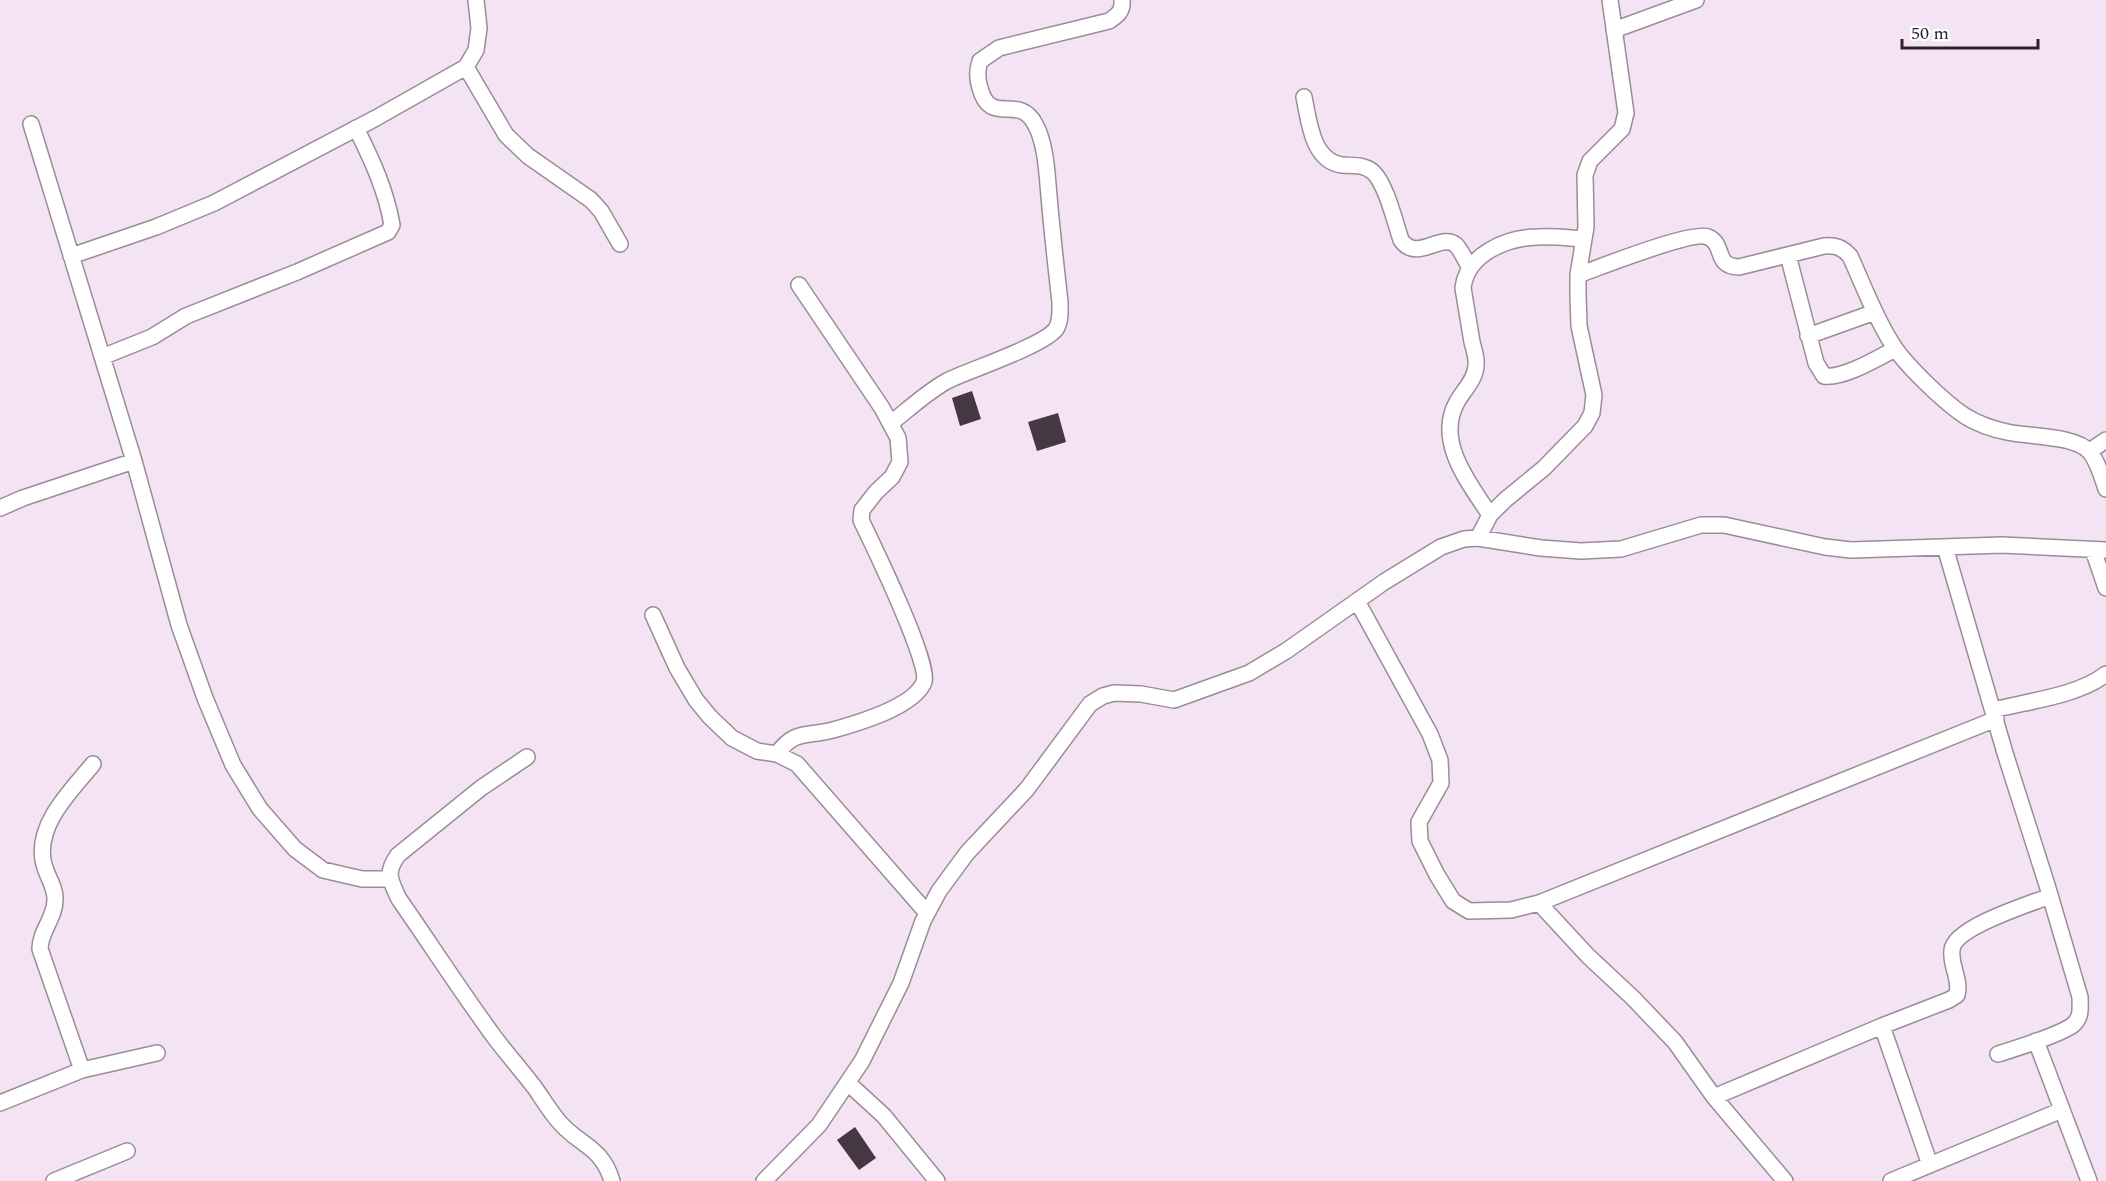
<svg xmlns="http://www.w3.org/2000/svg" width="2106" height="1181" viewBox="0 0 2106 1181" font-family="Spectral,serif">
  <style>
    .building { fill: #453843 }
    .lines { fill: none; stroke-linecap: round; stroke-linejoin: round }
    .minor-casing { stroke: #9b8c99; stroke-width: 18 }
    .minor { stroke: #fff; stroke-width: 15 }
  </style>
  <rect width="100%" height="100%" fill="#f4e3f2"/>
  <!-- building -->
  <path class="building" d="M972,391L981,419L960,426L952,398Z
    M1058,413L1066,442L1037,451L1028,422Z
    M855,1127L876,1158L859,1170L837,1140Z"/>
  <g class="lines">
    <!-- minor casing -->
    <g class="minor-casing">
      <path id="minor" d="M1614,30L1696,0
        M466,67L506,135L528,156L591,200L601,211L620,244
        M1304,97C1309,121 1312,161 1342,165C1353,166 1364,164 1373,172C1386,184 1395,222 1401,240C1417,263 1441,232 1456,245C1461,250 1465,260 1469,266
        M31,124L134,461L179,625L205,698L233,765L260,809L295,849L323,870L362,879H389
        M1788,255L1816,363L1824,376C1843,379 1878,358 1895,349
        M71,256L156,227L214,203L376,118L466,67L476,50L479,28L476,0
        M1578,275C1598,268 1693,230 1708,237C1726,245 1713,266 1739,267L1824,246C1835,245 1842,247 1850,256C1863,284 1874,315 1891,342C1903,363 1944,402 1965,416C1978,424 1992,429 2007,432C2028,437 2075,435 2090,452C2098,462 2102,477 2106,489
        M1808,336L1875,312
        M102,357L152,337L186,316L297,272L388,232L392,225C386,190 372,160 356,128
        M891,423C909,409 927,392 947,381C969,370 1043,346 1056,329C1061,321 1060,311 1060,302C1056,267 1052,232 1049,196C1047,175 1046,143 1035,124C1019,93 990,127 980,88C977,79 977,70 980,61L999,48L1109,21C1118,15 1123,11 1122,0
        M2090,451L2106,440
        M0,508L23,498L134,461
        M1490,515C1469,483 1435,441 1457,402C1463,391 1476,379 1476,365C1477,358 1474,350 1472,342C1469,324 1466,306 1463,288C1467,254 1506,238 1537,237C1553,236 1569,238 1584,239
        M1478,538L1490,515L1505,500L1544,468L1585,426L1592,413L1594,395L1579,326L1578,294V275L1586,227L1585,175L1590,161L1622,129L1626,113L1610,0
        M1945,547L2005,753L2047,885L2080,997C2080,1007 2082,1016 2074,1024C2063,1034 2014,1049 1998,1054
        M2093,550L2106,588
        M1357,601L1430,734L1440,760L1441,783L1419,822L1420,841L1437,875L1453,901L1469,911L1511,910L1539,903L1996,719
        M653,615L677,668L696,700L710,717L732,738L757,751L777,754L797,764L927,913
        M1993,710C2028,701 2078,696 2106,674
        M777,754C795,729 807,737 833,730C858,723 914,707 924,682C931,664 872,543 861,520L862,510L876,492L892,477L900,462L898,438L882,408L799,285
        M527,757L481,788L398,855C385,873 390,880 399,899C431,945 462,993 495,1038C508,1055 522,1071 535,1088C542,1098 548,1108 556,1118C576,1145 601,1144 612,1181
        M1539,903L1588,956L1633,998L1675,1042L1714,1097L1785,1181
        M1882,1026L1930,1165
        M2036,1041L2089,1181
        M82,1070L40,949C40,931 55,918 55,900C56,887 45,874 43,860C37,823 71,791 93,764
        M848,1083L884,1116L937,1181
        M1714,1097L1882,1026L1949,1000L1957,995C1961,979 1950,966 1952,950C1954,927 2030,904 2050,896
        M0,1103L82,1070L157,1053
        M54,1181L127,1151
        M764,1181L819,1125L862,1061L901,983L923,921L939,891L967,853L1027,789L1090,704L1103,696L1114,693L1141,694L1174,700L1249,673L1286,651L1384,582L1441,547L1464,539L1478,538L1541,548L1581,551L1621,549L1701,525H1724L1825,547L1851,550L2002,545L2106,550
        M1891,1181L2062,1110"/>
    </g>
    <!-- minor -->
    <use href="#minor" class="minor"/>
  </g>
  <!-- scale -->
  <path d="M1902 39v9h136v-9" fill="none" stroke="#292328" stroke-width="3"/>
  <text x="1911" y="39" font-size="18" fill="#292328" stroke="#ffffff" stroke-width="4.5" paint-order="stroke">50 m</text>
</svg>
